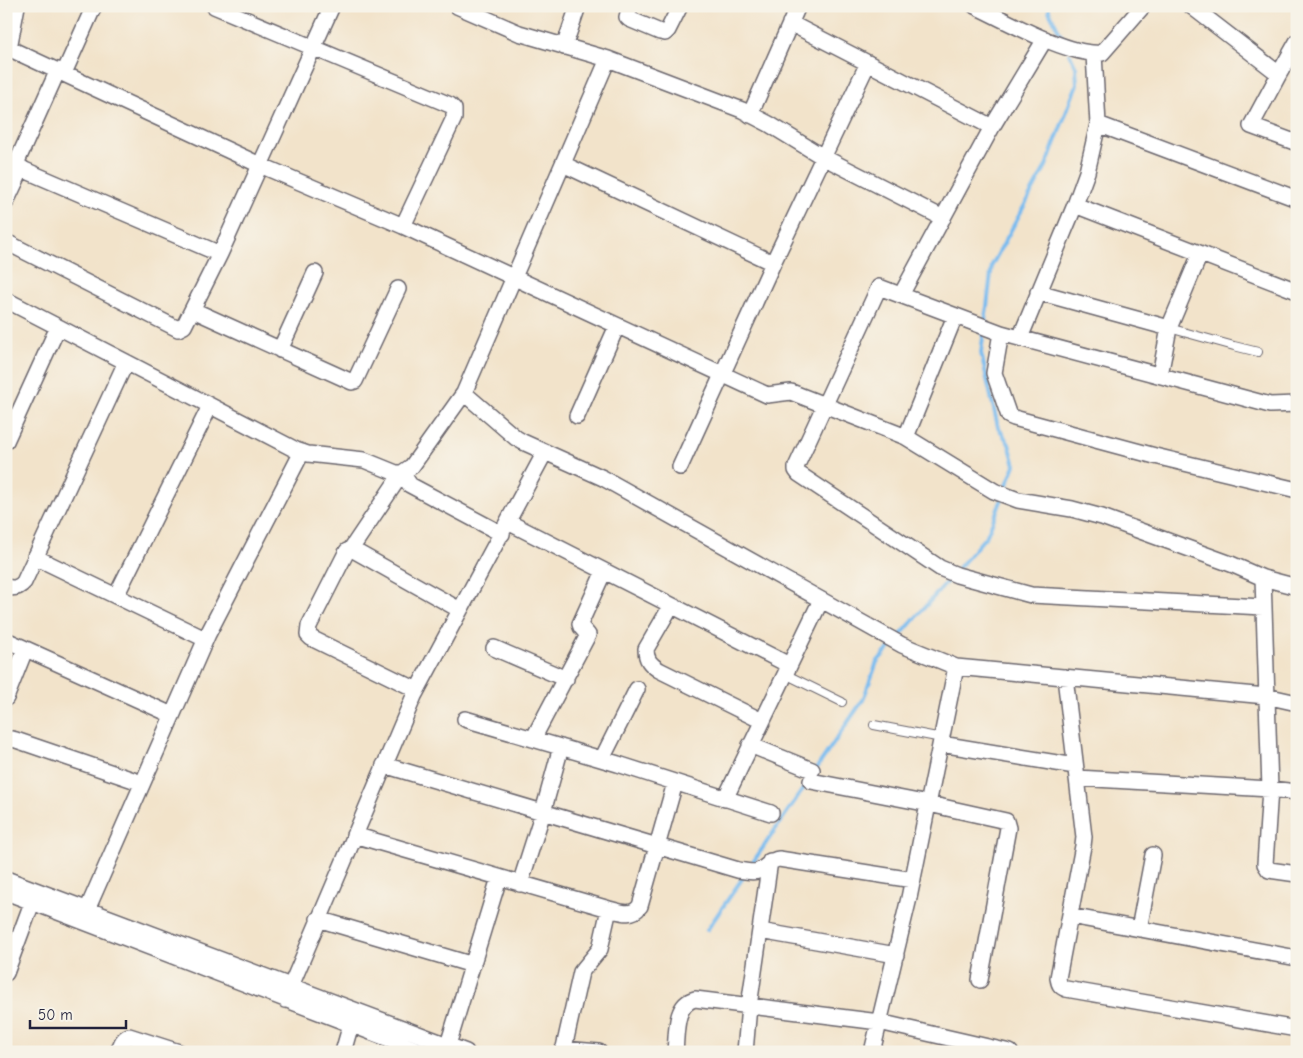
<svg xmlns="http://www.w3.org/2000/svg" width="1303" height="1058" viewBox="0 0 1303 1058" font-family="'Comic Neue',sans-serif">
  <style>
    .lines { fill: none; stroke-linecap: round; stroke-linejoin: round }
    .stream { stroke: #7abcef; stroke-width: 4 }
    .service-casing { stroke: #6b666d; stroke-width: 10 }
    .minor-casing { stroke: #6b666d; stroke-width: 18 }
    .service { stroke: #fff; stroke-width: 8 }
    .minor { stroke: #fff; stroke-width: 15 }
  </style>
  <rect width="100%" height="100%" fill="#f7f3e8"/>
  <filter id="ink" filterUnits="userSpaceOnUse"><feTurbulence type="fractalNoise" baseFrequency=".02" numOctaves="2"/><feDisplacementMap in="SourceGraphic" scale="10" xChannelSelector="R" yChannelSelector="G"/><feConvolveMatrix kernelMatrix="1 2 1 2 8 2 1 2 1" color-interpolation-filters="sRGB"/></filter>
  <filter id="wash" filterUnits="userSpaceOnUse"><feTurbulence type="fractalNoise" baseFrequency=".0096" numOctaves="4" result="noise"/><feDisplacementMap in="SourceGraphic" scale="20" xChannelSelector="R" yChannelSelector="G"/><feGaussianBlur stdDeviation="1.12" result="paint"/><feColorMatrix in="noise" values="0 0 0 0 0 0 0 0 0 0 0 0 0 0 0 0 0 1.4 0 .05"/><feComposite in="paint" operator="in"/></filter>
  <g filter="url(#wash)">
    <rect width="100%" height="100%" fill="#f2e3ca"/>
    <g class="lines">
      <!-- stream -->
      <path class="stream" d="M1049,6V11L1064,41
        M985,323L992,265L1046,166L1077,84L1076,67L1070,54
        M984,330L981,353L998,427L1009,444L1015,465L1004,492
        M957,570L987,535L1002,499
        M898,638L951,577
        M816,769L863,700L877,662L893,644
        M749,868L807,783
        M707,930L744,876"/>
    </g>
  </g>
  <g filter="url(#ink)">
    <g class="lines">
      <!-- service casing -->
      <g class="service-casing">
        <path id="service" d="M1169,328L1234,346L1258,352
          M785,674L842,702
          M874,725L942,738"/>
      </g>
      <!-- minor casing -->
      <g class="minor-casing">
        <path id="minor" d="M214,6L450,105L454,109V118L403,226
          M457,6L519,33L608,59L742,110L769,124L823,157L943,218
          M630,6L627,17L629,19L660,32L665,33L668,30L680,6
          M975,6C1005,20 1070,57 1102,53L1143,6
          M1191,6L1279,74L1251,126L1297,143
          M790,23L992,127
          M6,47L260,165L403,226L767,395L791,392L906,437L994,491L1018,500L1072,509L1102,517L1231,564L1263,578L1297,587
          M564,47L578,6
          M9,48L17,6
          M608,59L464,393L516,438L523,442L603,478L902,645L956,667L1266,696L1297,703
          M64,73L94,6
          M1279,74L1297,42
          M750,115L798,6
          M1098,124L1297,199
          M6,162L220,254L332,6
          M563,164L773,263
          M15,166L58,70
          M6,202L22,168
          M1075,205L1297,291
          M6,242L178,329L184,326L220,254
          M1038,292L1169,328
          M901,295L992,127L1045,39
          M6,300L296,450L308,454L364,460L396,473H402L412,466L464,393
          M193,310L352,382L355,381L398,289
          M1001,333L994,373L1009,416L1014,418L1155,456L1297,490
          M1020,338L1075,205L1087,172L1098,124L1094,54
          M280,350L315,273
          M1160,375L1169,328L1200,254
          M577,416L617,326
          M906,437L955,316
          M6,441L58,327
          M680,467L773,263L868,63
          M508,522L789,665
          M351,549L402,473L410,485L502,534
          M35,557L205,639
          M1263,578L1270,789L1265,864L1269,870L1297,874
          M6,587C14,589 19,588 24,582L126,362
          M116,596L210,406
          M671,606L646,649C646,660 650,664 659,670L762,721
          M1263,607L1031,595L957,575L940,568L799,474L796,470V467L879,287L1001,333L1270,405L1297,404
          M6,640L172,715
          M494,648L566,679
          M1065,677L1084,837L1083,846L1058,978C1059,984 1060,987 1066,989L1297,1029
          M417,690L311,638L308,635L309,626L347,551L351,549L355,551L460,610
          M6,698L25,650
          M465,719L618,764L771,813
          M533,739L588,635L581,627L580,624L604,571
          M6,741L12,739L16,740L142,783
          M941,744L1075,766
          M750,745L812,770
          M602,759L637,689
          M384,765L738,870C744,871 753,873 758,871C767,868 769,860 779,859L913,880
          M1077,778L1270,789L1297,792
          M811,781L929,804L1006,821L1008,828L980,980
          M725,799L821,600
          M354,835L609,909C621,912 632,917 640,906L675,783
          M6,879L466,1052
          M520,884L543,812L561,747
          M6,892L423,1052
          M87,910L208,634L302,452
          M1070,916L1297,958
          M318,919L473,965
          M1139,929L1153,855
          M760,931L896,955
          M6,973L36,892
          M285,1000L414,696L545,452
          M448,1045L499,878
          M563,1049L599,1052
          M118,1052C121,1045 122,1039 129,1036L179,1052
          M343,1052L353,1017
          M563,1052L581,972L600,949L609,909
          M675,1052C677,1034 674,1004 695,999L879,1022L1010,1052
          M745,1052L749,1006L770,861
          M872,1052L909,898L956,667"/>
      </g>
      <!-- service -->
      <use href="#service" class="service"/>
      <!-- minor -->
      <use href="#minor" class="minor"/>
    </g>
  </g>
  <!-- margin -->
  <rect width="1303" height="1058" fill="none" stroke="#f7f3e8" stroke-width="25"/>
  <!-- scale -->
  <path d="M30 1020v8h96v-8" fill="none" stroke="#22223b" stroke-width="2.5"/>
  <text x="38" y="1020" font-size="15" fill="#22223b" stroke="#f7f3e8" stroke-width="4" paint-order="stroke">50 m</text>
</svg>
